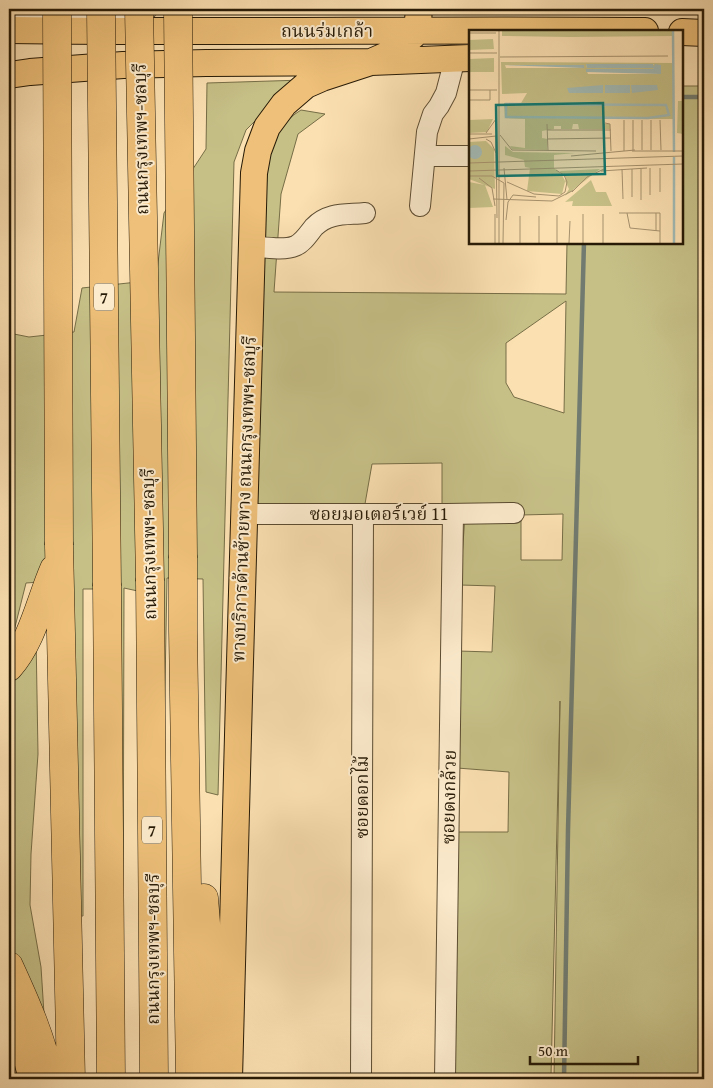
<svg xmlns="http://www.w3.org/2000/svg" width="713" height="1088" viewBox="0 0 713 1088" font-family="'Gentium Book Plus','Noto Serif Thai',serif">
  <style>
    .green { fill: #c6c087; stroke: #766d46; fill-rule: evenodd }
    .lines { fill: none; stroke-linecap: round; stroke-linejoin: round }
    .stream { stroke: #717b70; stroke-width: 4.5 }
    .minor-casing { stroke: #5c4c31; stroke-width: 22 }
    .major-casing { stroke: #271a06; stroke-width: 28 }
    .highway-casing { stroke: #271a06; stroke-width: 29 }
    .minor { stroke: #fcebcd; stroke-width: 20 }
    .major { stroke: #eec079; stroke-width: 26 }
    .highway { stroke: #eec079; stroke-width: 28 }
    .highway-bridge-casing { stroke: #271a06; stroke-width: 29; stroke-linecap: butt }
    .highway-bridge { stroke: #eec079; stroke-width: 28 }
    .labels { text-anchor: middle; stroke-width: 4; stroke-linejoin: round; paint-order: stroke }
    .shield { fill: #fcebcd; stroke: #675942; stroke-width: 1 }
    .shield-label { font-size: 16px; font-weight: bold; fill: #271a06 }
    .street-label { font-size: 18px; fill: #271a06; stroke: #fcebcd }
    .inset-river { fill: none; stroke: #a2bbb6; stroke-width: 2.5 }
    .inset-road { fill: none; stroke: #a6916d; stroke-width: 1 }
    .view { fill: #0f766e; fill-opacity: 0.15; stroke: #0f766e; stroke-width: 2.5 }
    .inset-edge { fill: none; stroke: #271a06; stroke-width: 2.5 }
  </style>
  <rect width="100%" height="100%" fill="#fbe0b2"/>
  <filter id="stains"><feTurbulence type="fractalNoise" baseFrequency=".004" numOctaves="4"/><feColorMatrix values="0 0 0 0 .2 0 0 0 0 .09 0 0 0 0 .02 0 0 0 .5 -.17"/></filter>
  <radialGradient id="worn" r=".72"><stop offset=".6" stop-color="#630" stop-opacity="0"/><stop offset="1" stop-color="#630" stop-opacity=".3"/></radialGradient>
  <!-- green -->
  <path class="green" d="M303,80L274,102L246,130L234,162L218,795L206,792L203,579L167,578L163,792L156,595L124,588L123,970L116,589H83V916H73L69,580L26,583L14,631L9,642V333L29,337L74,332L82,288L156,280L164,213L206,149L207,83Z
    M682,86H704V1079H554L560,701L551,1076L507,1074V1079H452L455,832H508L509,772L457,768L458,651L492,652L495,586L460,585L465,516H442V463L372,464L362,521L250,511L259,183L278,128L295,114L301,110L325,114L298,134L281,194L274,292L566,294L567,243L682,242ZM566,301L564,413L514,397L506,383V343ZM563,514L562,560H521V515Z
    M36,635L38,754L31,854L30,905L41,967L46,1045L9,958V678Z"/>
  <g class="lines">
    <!-- stream -->
    <path class="stream" d="M682,97H704
      M564,1079L568,830L584,242
      M702,1079L704,990"/>
    <!-- minor casing -->
    <g class="minor-casing">
      <path id="minor" d="M9,11L147,9
        M425,156H470
        M420,206L427,132L433,114L439,106L446,93L452,70
        M252,246C263,247 284,251 295,246C303,243 309,233 314,227C329,212 346,215 365,213
        M244,514H447L514,513
        M361,1079L363,514
        M445,1079L453,514"/>
    </g>
    <!-- major casing -->
    <g class="major-casing">
      <path id="major" d="M9,30C221,33 433,29 645,31
        M682,32L704,33
        M9,75L30,72L123,65L206,63L371,62L470,58
        M9,1006L23,1045L32,1079
        M229,1079L239,697L254,173L258,151L267,127L284,104L306,85L322,78L371,62L394,52L417,32L419,9"/>
    </g>
    <!-- highway casing -->
    <g class="highway-casing">
      <path id="highway" d="M59,545L71,1079
        M183,558V630L190,1079
        M150,581L154,1079
        M107,586L111,1079
        M9,667C33,640 40,601 54,569
        M204,898L209,961L211,1079
        M9,966C26,1003 42,1039 50,1079"/>
    </g>
    <!-- minor -->
    <use href="#minor" class="minor"/>
    <!-- major -->
    <use href="#major" class="major"/>
    <!-- highway -->
    <use href="#highway" class="highway"/>
    <!-- highway-bridge casing -->
    <g class="highway-bridge-casing">
      <path id="highway-bridge" d="M57,9L59,545
        M101,9L107,586
        M139,9L150,581
        M178,9L183,558"/>
    </g>
    <!-- highway-bridge -->
    <use href="#highway-bridge" class="highway-bridge"/>
  </g>
  <g class="labels">
    <!-- shield labels -->
    <g class="shield">
      <rect x="94" y="283.5" width="20" height="27" rx="4"/>
      <rect x="142" y="816.5" width="20" height="27" rx="4"/>
    </g>
    <g class="shield-label">
      <text x="104" y="303">7</text>
      <text x="152" y="836">7</text>
    </g>
    <!-- street labels -->
    <g class="street-label">
      <text x="327" y="37">ถนนร่มเกล้า</text>
      <text transform="translate(141 139) rotate(-91)" y="6">ถนนกรุงเทพฯ-ชลบุรี</text>
      <text transform="translate(244 499) rotate(-88)" y="6">ทางบริการด้านซ้ายทาง ถนนกรุงเทพฯ-ชลบุรี</text>
      <text x="379" y="520">ซอยมอเตอร์เวย์ 11</text>
      <text transform="translate(149 544) rotate(-91)" y="6">ถนนกรุงเทพฯ-ชลบุรี</text>
      <text transform="translate(362 797) rotate(-90)" y="6">ซอยดอกไม้</text>
      <text transform="translate(449 797) rotate(-89)" y="6">ซอยดงกล้วย</text>
      <text transform="translate(153 949) rotate(-90)" y="6">ถนนกรุงเทพฯ-ชลบุรี</text>
    </g>
  </g>
  <!-- overview -->
  <g transform="translate(469 30)">
    <rect width="214" height="214" fill="#fbe0b2"/>
    <path d="M33,1H203V6L100,7L33,6ZM24,9L25,19L0,20V10ZM25,28V42H0V29ZM32,32L204,33V89H134V94H141V99H110L109,94H104L103,99H92V96H85V99L73,101V108L79,109L78,120L43,119L41,116L56,118V89L36,88L35,73H52L58,63L33,64ZM117,34H184L185,35L118,38ZM36,35H115L114,38H37ZM187,35L192,44H119L117,39H184ZM209,71H214V104L208,103ZM24,89L18,102L0,103V90ZM17,111L25,119L26,159L0,149V112ZM36,116L44,122L106,123L85,125V138L97,148L93,164L58,161L61,138L56,137L55,130L36,125ZM131,139L96,166L100,159L91,141ZM122,150L127,162H137L143,176H103L104,171L96,172ZM0,152L16,155L24,177L0,178Z" fill="#c6c087" fill-rule="evenodd"/>
    <path d="M117,34H184L185,38H118ZM186,34L192,35V44L117,42V39H184ZM35,35H115V38ZM134,55V63H100L98,58ZM136,55H161V63H136ZM162,55H188L189,60L163,63ZM-1 122a7 7 0 1 1 14 0a7 7 0 1 1-14 0Z" fill="#a2bbb6"/>
    <path class="inset-river" d="M204,1L205,122M37,74L197,75L200,85L179,88L37,87ZM205,127V213"/>
    <path class="inset-road" d="M30,1V213M0,3H27M0,23H28M31,27L199,26M0,60H28M0,70H21V60M164,90V120M173,90V120M191,90L192,120M136,93L141,94L142,121M78,94L79,121M78,100H142M17,103L27,89M0,104H23M31,105L43,120L127,121M27,106L28,188M0,109L27,106M17,109L22,112L27,123M78,109L142,108M182,120V90M155,121V90M163,121H214M102,126L166,120M0,133L214,126M35,138L38,170M181,138V165M191,138V162M153,139L154,169M163,139V167M172,139V170M0,141L214,134M132,141L178,138M0,146H23L35,153L34,213M10,148L23,158L26,176M38,152L65,164L90,166L96,162L98,152L95,145L87,140M103,162L118,147L135,139M24,169L83,171L105,160M150,183H191M158,183L161,198L191,201M187,183V201M26,184V213M114,184V213M134,184V213M51,186V213M70,186V213M37,190L39,172L44,165L67,167M88,213V185M100,213L101,191M191,213V183"/>
    <path class="view" d="M134,73L136,144L28,146L27,75Z"/>
    <rect width="214" height="214" class="inset-edge"/>
  </g>
  <!-- margin -->
  <rect width="713" height="1088" fill="none" stroke="#fbe0b2" stroke-width="30"/>
  <rect x="10" y="10" width="693" height="1068" fill="none" stroke="#271a06" stroke-width="2.5"/>
  <rect x="15" y="15" width="683" height="1058" fill="none" stroke="#271a06"/>
  <!-- scale -->
  <path d="M530 1056v8h108v-8" fill="none" stroke="#271a06" stroke-width="2.5"/>
  <text x="538" y="1056" font-size="15" fill="#271a06" stroke="#fcebcd" stroke-width="4" paint-order="stroke">50 m</text>
  <rect width="100%" height="100%" filter="url(#stains)"/>
  <rect width="100%" height="100%" fill="url(#worn)"/>
</svg>
